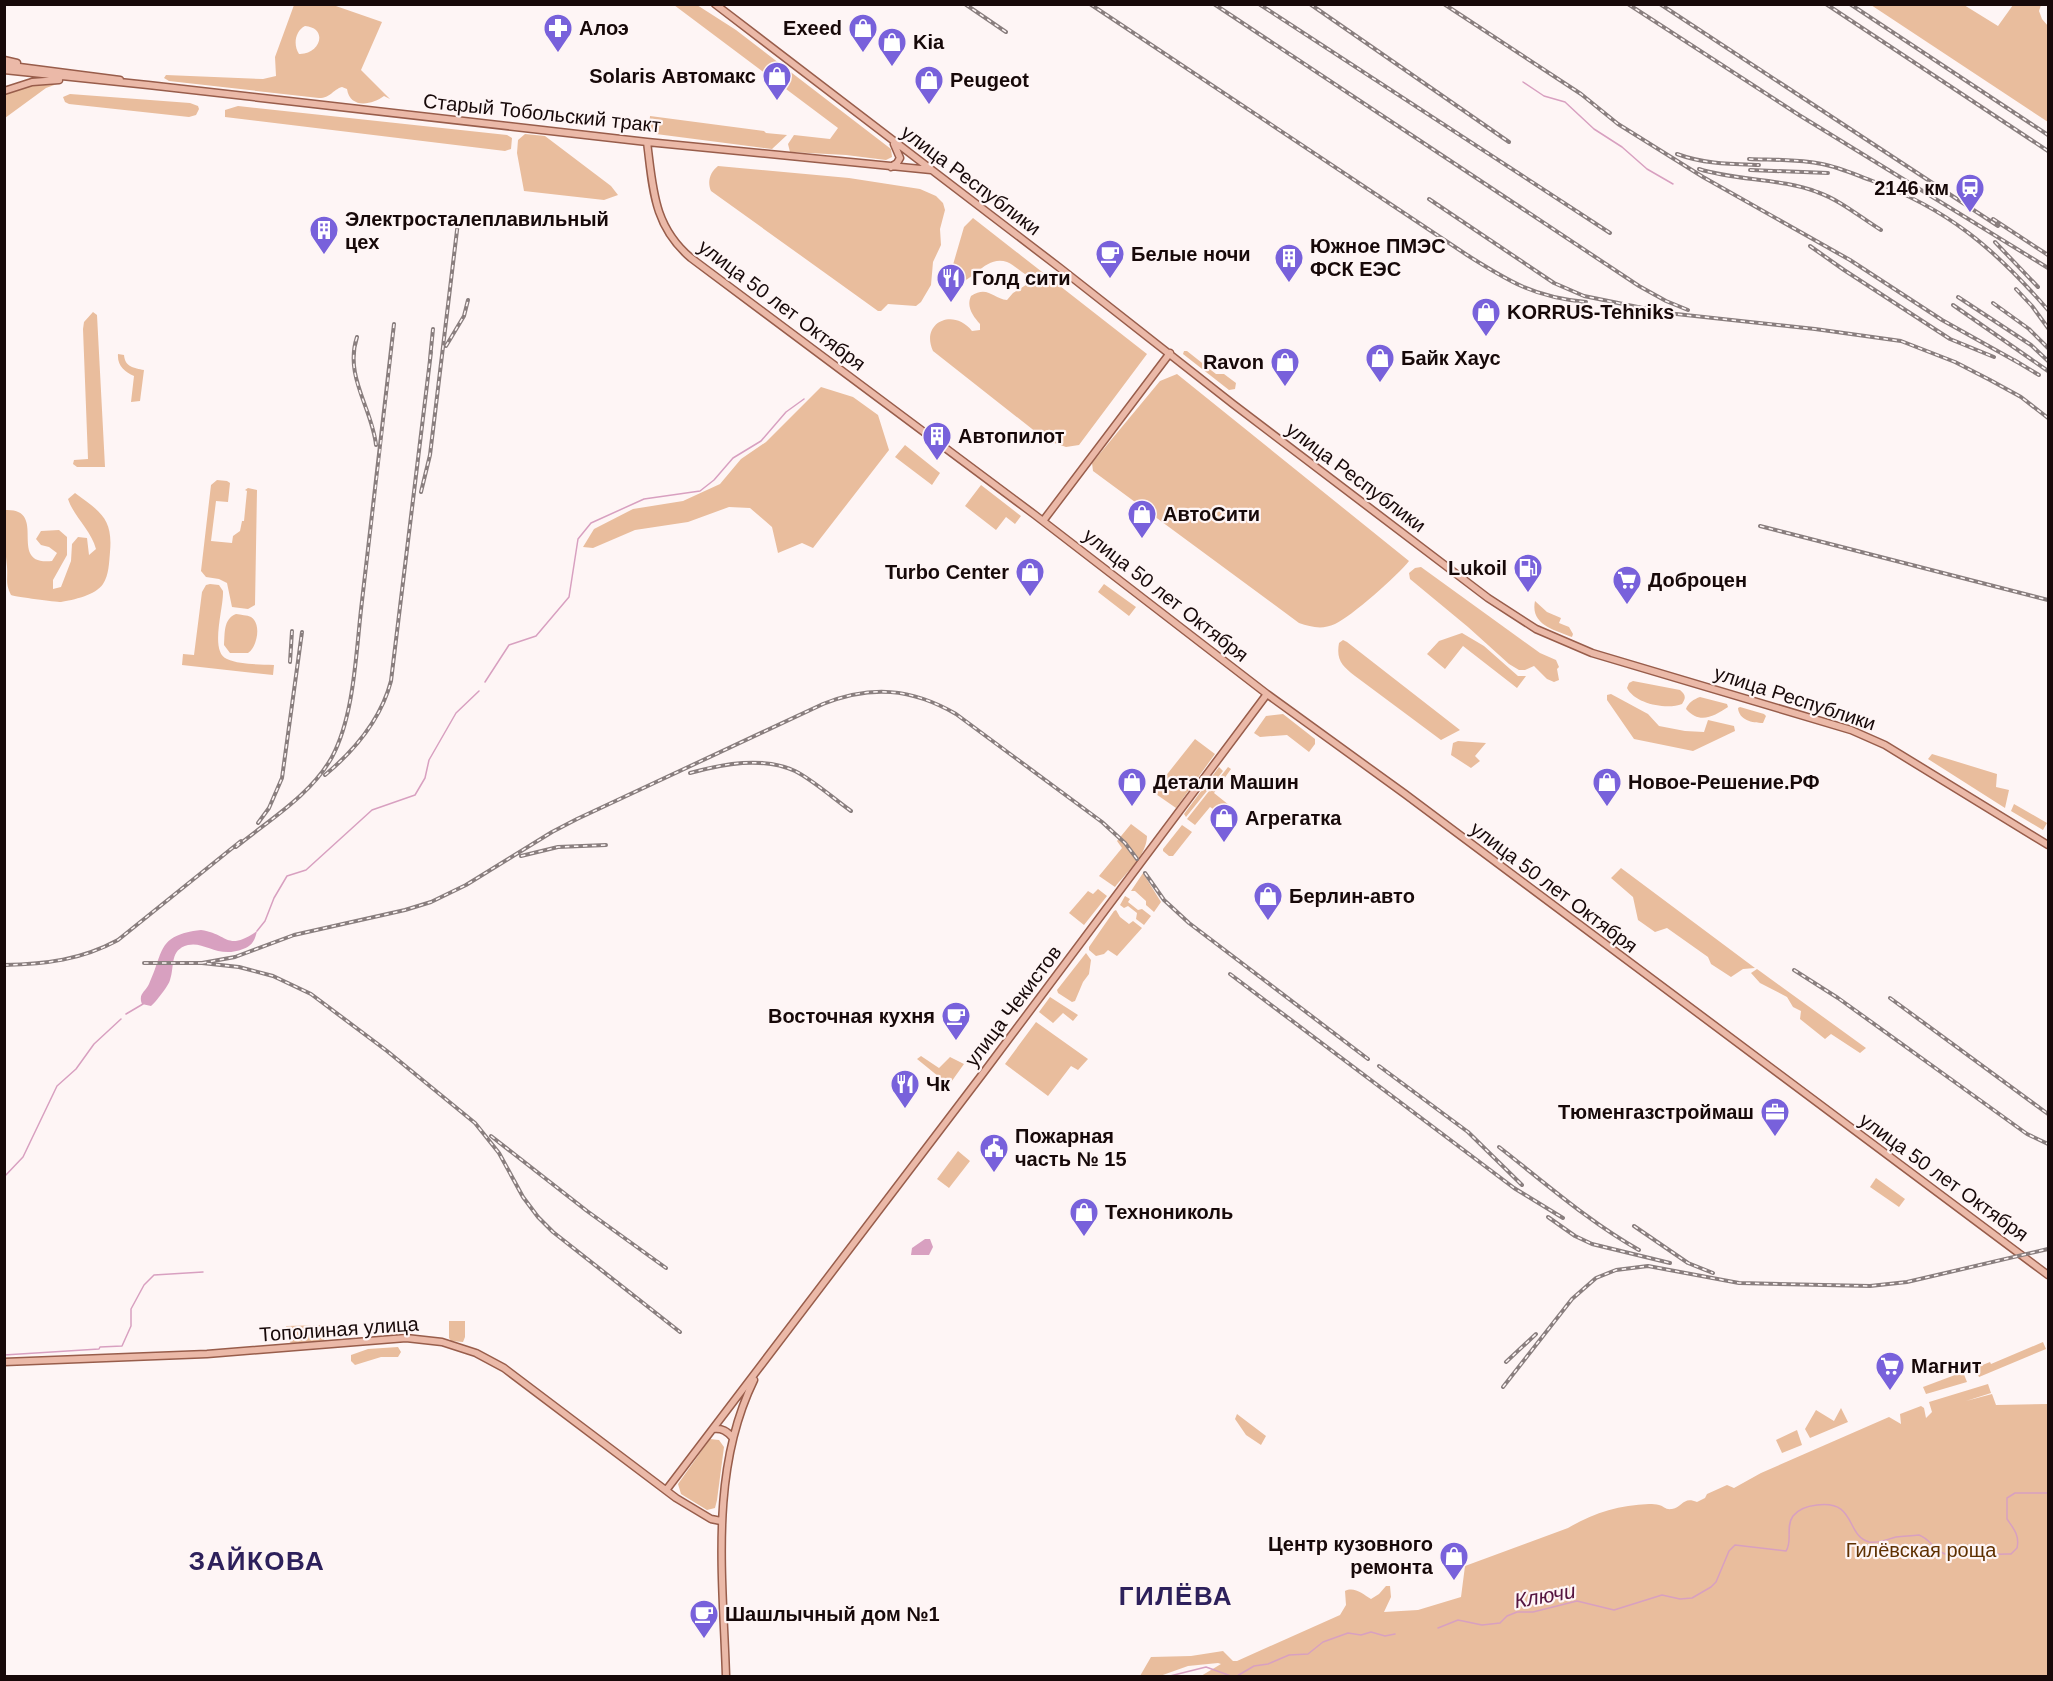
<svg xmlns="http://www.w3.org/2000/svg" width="2053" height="1681" viewBox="0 0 2053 1681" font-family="Arial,sans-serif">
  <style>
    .green { fill: #e9bd9d; fill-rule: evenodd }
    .water { fill: #d8a0c0 }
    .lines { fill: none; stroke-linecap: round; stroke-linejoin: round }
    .stream { stroke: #d8a0c0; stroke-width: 1.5 }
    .major-casing { stroke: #985d4b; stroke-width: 9 }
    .major { stroke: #ebb9a8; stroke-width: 6 }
    .rail-casing { stroke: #897e7e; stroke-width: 4 }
    .rail { stroke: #fef5f5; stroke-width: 1.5; stroke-dasharray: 4.5; stroke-linecap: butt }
    .labels { text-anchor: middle; stroke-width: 4.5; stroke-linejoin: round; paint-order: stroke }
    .poi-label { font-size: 20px; font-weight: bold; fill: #170909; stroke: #fef5f5; text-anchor: start }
    .street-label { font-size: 20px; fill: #170909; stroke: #fef5f5 }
    .park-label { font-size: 20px; fill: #5f3102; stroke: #fef5f5 }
    .water-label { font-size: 21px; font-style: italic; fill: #55143f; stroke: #fef5f5 }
    .district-label { font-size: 26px; font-weight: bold; letter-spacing: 1.5px; fill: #2d205b; stroke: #fef5f5 }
  </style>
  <rect width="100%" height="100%" fill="#fef5f5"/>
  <!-- green -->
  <path class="green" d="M294,5H333L382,22L361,70L390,99L384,96C372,105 350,109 347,89L342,87C332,90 331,98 319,98L169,81L164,78L166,75L263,79L276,76L275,57ZM305,26C329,28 320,55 299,54C293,45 295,31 305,26Z
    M674,5H697L736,30L891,149L892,157L886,160L846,155L790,152L788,144L794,135L830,139L838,128Z
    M1871,5H1964L1998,26L2013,5H2041L2039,11L2042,19L2048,26V122Z
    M57,84L46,88L5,118V94L30,86Z
    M70,94L190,103L198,106L199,109L196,115L189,117L69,104L65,102L63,97Z
    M238,106L507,135L512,138L511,149L505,151L225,117V110Z
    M650,116L764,131L766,133L787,135L772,149L656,134L649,128Z
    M525,134L545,136L611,186L618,195L604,200L524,191L517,153L518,140Z
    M718,166L849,178L920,189L936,196L943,203L945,210L940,229L941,245L933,262L931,285L921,302L916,306L888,304L881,311H878L711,191C707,182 710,172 718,166Z
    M973,218L1147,354L1079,445L1066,447L1046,440L933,351C920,323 953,307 972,331L980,330V324C973,316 966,307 971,296C988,285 993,299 1007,300L1013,293L1029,283L1028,276C1021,272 1014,265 1007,262C982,254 970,291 950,281V275L964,227Z
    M93,312L97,315L105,467H77L73,464L74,460L88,459L83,329L84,322Z
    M1184,351H1187L1216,374H1224L1236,383L1235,389L1229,390L1183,354Z
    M118,354L124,355C125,367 134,368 144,370L140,401L131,402L134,376C125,372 117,366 118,354Z
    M1177,374L1409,561C1398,575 1351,617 1335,624C1322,630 1311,627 1299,623L1093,471L1092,463L1160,381Z
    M821,387L853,397L878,415L889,450L813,548L802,543L778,553L772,527L750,508L729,507L688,522L635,530L593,548L583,547L594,529L633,509L683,501L720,484L741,459L766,442Z
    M905,445L940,473L932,485L895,457Z
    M217,480L227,481L230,483L228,502L216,501L211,541L232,543L233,536L240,531L242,521H244L247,491L245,490L248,488L257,490L255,605L248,609L232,607L227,583L219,579L206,577L201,571L211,485Z
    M981,485L1021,516L1015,524L1006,517L996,530L965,506Z
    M75,493C101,512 113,519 110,552C109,563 109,575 103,584C96,595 73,600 61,602C55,602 17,597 11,595C5,583 8,579 7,567C5,548 4,530 5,510C50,508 5,566 52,561L57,553L49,547L41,545L36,539L41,531L59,530L67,537V555L53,580V589L61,587L71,561L72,544L78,537L87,538L89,555L96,549C91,530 74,517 68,499Z
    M1421,567L1540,653L1556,660L1559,667L1557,669L1559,680L1554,682L1547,679L1534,666L1525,670H1519L1509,664L1468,627L1410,579L1409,573L1415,568Z
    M210,584L219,585L223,591C224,607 209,652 227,659C240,665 259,664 274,665L273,675L182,665L183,654L194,655L202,592L206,585Z
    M1104,584L1136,607L1129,616L1098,592Z
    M1535,601L1547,612L1561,618L1559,623L1569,627L1573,634L1572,637C1555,630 1530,625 1535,601Z
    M236,614C241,615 247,615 251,617C262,624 257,647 248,653H230L224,645C225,634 223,619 236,614Z
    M1462,633L1484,646L1518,676H1526L1517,688L1463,646L1445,669L1427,654L1439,641Z
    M1343,640L1347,642L1460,730L1441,740L1355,676C1342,666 1336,660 1339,643Z
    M1633,681L1680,690C1686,695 1686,698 1682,704C1667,710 1635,704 1627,688L1629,683Z
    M1611,694L1648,714L1659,726L1685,731L1704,732L1708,720L1734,726L1735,731L1693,751L1634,739L1607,700V695Z
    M1700,697L1727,704L1728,707C1714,716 1700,725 1686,709C1688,703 1694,699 1700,697Z
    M1740,707L1764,714L1766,716L1763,723C1752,723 1739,720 1738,708Z
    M1283,714L1315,739V744L1309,752L1287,735L1260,737L1254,733L1266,716Z
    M1195,739L1215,754L1176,808L1153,792Z
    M1458,741L1486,743L1475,756L1480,761L1471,768L1451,755L1453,743Z
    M1932,754L1997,774L1996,787L2009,790L2005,808L1928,759Z
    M1219,767L1223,771L1186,817L1184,814Z
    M1228,767L1231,769L1214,793L1229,805L1222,815L1210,807L1195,825L1187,819Z
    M2014,804L2047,823L2043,830L2011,811Z
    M1131,824L1147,836C1147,855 1126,873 1115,887L1099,876L1122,848L1117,841Z
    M1182,825L1192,832L1173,856H1169L1163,851V849Z
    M1621,868L1755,968L1743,969L1731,977L1711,964L1708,957L1667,928L1655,932L1638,920L1633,897L1611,878Z
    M1143,873L1161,902L1154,912L1146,905V901L1135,891H1131Z
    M1098,889L1107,896L1084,925L1069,913L1088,891L1093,894Z
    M1125,896L1130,899L1128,902L1138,910L1142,909L1151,916L1144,925L1136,919L1137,913L1128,906L1124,908L1120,905Z
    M1116,910L1120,917L1129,924L1133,921L1142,928L1117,956L1108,950L1104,954L1096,956L1089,950V947L1114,911Z
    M1086,953L1091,960L1089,974L1083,982L1075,1001L1072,1002L1058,993L1057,990Z
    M1757,969L1866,1048L1860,1053L1831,1034L1825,1039L1800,1019L1801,1011L1793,1007L1787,997L1760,983L1751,973Z
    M1050,997L1078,1015L1073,1021L1063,1013L1053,1023L1039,1012Z
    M1036,1022L1088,1059L1078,1070L1071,1066L1048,1096L1005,1064Z
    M921,1056L939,1068L950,1057L964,1064L949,1085L917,1059Z
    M958,1151L970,1161L949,1188L937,1179Z
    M1876,1178L1905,1199L1899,1207L1870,1187Z
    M449,1321H465V1337L463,1342L451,1341L449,1338Z
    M324,1325V1343L291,1345L286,1326Z
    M2043,1342L2046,1349L1979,1377L1975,1368L1990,1362L1991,1364Z
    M398,1347L401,1352L398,1357H381L355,1365L351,1361V1355L368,1349Z
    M1963,1372L1967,1382L1926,1394L1923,1387Z
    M1988,1384L1991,1393L1966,1401L1992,1394L1996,1405L2048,1404V1676H1201L1221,1664L1218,1663L1188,1666L1160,1676H1140L1151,1657L1191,1656L1223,1651L1233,1661H1237L1340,1615L1346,1605L1345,1591C1354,1586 1363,1594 1371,1599L1379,1594L1386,1586H1390L1391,1597L1384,1612L1418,1610L1461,1597L1465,1566L1568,1528C1593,1513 1619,1505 1649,1504C1653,1504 1656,1504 1659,1505C1664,1506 1665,1510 1672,1509C1683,1507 1683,1496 1697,1502L1705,1498L1707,1494L1727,1485L1734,1488L1761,1473L1889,1417L1901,1424L1900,1414L1921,1406L1924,1408L1926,1418L1932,1412L1929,1402Z
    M1841,1408L1848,1422L1810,1438L1805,1429L1816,1410L1834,1421Z
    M1237,1414L1266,1436L1261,1445L1246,1435L1235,1419Z
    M1797,1430L1802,1445L1782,1453L1776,1440Z
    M710,1439L719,1440L724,1447L717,1500L715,1508L707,1510L681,1494L678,1484Z"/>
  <!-- water -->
  <path class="water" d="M201,930C229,934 226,952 257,931C255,940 252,946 243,949C218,959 205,941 188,945C169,950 175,966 170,980C169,985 155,1003 151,1006L142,1004C138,994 145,992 149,984C164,953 156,935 201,930Z
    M925,1239H930L933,1247L929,1255H911L912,1248Z"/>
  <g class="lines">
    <!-- stream -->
    <path class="stream" d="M1523,82L1544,96L1565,102L1594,129L1622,147L1647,169L1673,184
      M485,682L509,645L536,636L569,597L578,539L591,523L644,499L700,491L714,480L733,458L761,441L786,412L804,399
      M257,931L265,921L274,898L287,876L306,870L372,810L415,795L425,778L429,760L456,713L479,691
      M126,1014L143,1004
      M4,1177L23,1157L57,1086L76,1069L94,1044L121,1019
      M4,1355L99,1349L100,1347L122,1346L131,1326V1309L144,1285L154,1275L203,1272
      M1438,1628L1458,1620L1482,1625L1500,1623L1507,1616L1517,1612H1533L1577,1601L1614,1610L1662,1595L1680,1599L1692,1598L1711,1587L1716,1582L1729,1551L1735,1545L1786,1551C1793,1541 1785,1527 1793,1516C1799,1508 1808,1506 1817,1505C1857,1500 1845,1535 1869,1542C1878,1544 1887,1539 1896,1537C1904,1536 1911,1536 1919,1535C1930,1539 1934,1550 1945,1554C1965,1561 1989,1553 2011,1554L2017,1548C2020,1535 2013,1528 2007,1519V1498L2015,1493H2048
      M1170,1676L1206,1667L1231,1676
      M1237,1676L1254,1666L1268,1664L1289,1655L1308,1654L1323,1642L1348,1633L1361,1635L1371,1632L1385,1636L1395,1634"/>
    <!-- major casing -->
    <g class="major-casing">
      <path id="major" d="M715,4L1060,268L1233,404L1488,598L1536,629L1592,653L1851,730L1885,745L2048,845
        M4,60L17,63
        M4,65L120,80
        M4,70L148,85L647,142L931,170
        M4,91L32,82L59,80
        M647,142C653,188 653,226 691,258L1035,515L1267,694L1405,794L2048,1275
        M891,167L897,163L900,158L894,144
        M1043,521L1170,353
        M4,1362L207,1354L406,1338L442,1342L476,1353L504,1368L676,1498L711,1519L721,1521
        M713,1429C722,1428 727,1431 733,1438
        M667,1489L984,1072L1267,694
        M726,1676C723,1578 709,1472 754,1380"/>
    </g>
    <!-- major -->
    <use href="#major" class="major"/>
    <!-- rail casing -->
    <g class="rail-casing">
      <path id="rail" d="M965,4L1006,32
        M1090,4L1467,255C1510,282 1534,297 1586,302
        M1214,4L1639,286L1666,301L1688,310
        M1259,4L1610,233
        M1310,4L1509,142
        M1444,4L1581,94L1618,124L1703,177L1850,260L1942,320L2019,363
        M1628,4L1799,115L2048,268
        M1660,4L1998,226
        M1826,4L2048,151
        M1850,4L2048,135
        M1677,154C1704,164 1730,164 1759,165
        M1749,159C1773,160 1798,159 1822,164C1838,167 1854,174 1870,180C1948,209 1994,248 2048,310
        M1699,169C1737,181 1780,178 1817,192C1840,200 1860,217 1881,230
        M1750,170L1828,173
        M1429,199L1554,283L1584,296L1667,313L1815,329L1901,341L1955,362L1990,380L2021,397L2048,418
        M1993,219L2048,255
        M1995,242L2038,287
        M1810,246L1844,270L1950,339L1994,357
        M2016,289L2032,306L2048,328
        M1958,297L2031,345L2048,361
        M1993,303L2029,329L2048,348
        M1953,305L2048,371
        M357,337C344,376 372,408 376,445
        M446,346L464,316L468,300
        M430,359L433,329
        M2014,360L2039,375
        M421,492L430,455L458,222
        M1760,526L2048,600
        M290,662L292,631
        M690,773C723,764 762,756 795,771C813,780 834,799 851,811
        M325,775C355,750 381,719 391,681L431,352
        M258,823L269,808L282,778L302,632
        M236,847C269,820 311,795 332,757C355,714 356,649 362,601C373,509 384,417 394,324
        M521,856L558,847L606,845
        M1145,873L1164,900L1189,923L1368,1059
        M144,963H202L239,967L273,976L311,994L387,1051L475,1123L499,1153L523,1197L538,1217L553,1232L680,1332
        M202,963L235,957L294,935L405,910L431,902L466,885L552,832L577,819L823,704C871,685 911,688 956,714L1102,822L1125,843L1137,859
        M4,965C46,964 81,960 118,940L241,841
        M1794,970L1838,998L2027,1134L2048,1144
        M1230,974L1514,1188L1563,1218
        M1890,998L2048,1114
        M1379,1066L1468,1132L1522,1185
        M491,1136L587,1211L666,1268
        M1499,1147C1544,1182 1589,1222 1639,1250
        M1548,1217L1575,1236L1592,1244L1670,1263
        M1634,1226L1688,1263L1713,1273
        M1506,1362L1536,1334
        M1503,1387L1572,1299L1596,1278L1616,1270L1648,1266L1739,1283L1870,1286L1907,1282L2048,1249"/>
    </g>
    <!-- rail -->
    <use href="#rail" class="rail"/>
  </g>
  <!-- icons -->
  <defs>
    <g id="pharmacy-pin" transform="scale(1.5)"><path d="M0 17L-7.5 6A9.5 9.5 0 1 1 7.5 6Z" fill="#7861db" stroke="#fef5f5"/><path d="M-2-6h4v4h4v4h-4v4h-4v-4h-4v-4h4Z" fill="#fff"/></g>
    <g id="shop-pin" transform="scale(1.5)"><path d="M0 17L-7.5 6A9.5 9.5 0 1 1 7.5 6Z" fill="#7861db" stroke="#fef5f5"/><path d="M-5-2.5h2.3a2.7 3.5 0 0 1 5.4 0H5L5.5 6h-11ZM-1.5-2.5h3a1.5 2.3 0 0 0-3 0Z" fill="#fff"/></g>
    <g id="station-pin" transform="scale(1.5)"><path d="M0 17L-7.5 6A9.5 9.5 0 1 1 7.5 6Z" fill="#7861db" stroke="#fef5f5"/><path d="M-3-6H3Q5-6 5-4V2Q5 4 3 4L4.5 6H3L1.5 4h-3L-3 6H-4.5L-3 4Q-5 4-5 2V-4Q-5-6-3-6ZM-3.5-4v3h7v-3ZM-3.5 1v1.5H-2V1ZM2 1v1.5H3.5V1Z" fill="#fff"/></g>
    <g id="building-pin" transform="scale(1.5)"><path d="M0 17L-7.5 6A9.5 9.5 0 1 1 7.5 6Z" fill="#7861db" stroke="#fef5f5"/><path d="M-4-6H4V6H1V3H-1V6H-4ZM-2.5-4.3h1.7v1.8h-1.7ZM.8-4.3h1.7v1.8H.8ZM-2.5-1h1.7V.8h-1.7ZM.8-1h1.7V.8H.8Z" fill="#fff"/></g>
    <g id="cafe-pin" transform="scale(1.5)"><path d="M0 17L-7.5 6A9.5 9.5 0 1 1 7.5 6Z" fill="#7861db" stroke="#fef5f5"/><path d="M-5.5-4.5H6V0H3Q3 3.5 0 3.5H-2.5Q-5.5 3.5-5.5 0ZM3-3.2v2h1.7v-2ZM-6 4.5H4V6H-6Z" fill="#fff"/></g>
    <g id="restaurant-pin" transform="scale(1.5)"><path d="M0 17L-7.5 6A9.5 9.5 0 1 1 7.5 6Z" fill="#7861db" stroke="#fef5f5"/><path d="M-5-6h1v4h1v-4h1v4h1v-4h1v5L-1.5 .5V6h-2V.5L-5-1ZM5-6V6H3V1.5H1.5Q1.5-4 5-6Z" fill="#fff"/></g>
    <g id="fuel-pin" transform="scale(1.5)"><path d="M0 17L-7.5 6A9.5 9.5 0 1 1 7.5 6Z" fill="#7861db" stroke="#fef5f5"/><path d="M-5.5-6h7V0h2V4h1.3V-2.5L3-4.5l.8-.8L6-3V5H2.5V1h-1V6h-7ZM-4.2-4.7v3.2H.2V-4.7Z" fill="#fff"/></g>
    <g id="supermarket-pin" transform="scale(1.5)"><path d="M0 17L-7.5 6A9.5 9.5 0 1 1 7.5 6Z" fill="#7861db" stroke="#fef5f5"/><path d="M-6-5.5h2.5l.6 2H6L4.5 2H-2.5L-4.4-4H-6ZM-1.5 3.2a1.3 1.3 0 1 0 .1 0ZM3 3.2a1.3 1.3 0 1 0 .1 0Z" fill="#fff"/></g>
    <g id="office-pin" transform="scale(1.5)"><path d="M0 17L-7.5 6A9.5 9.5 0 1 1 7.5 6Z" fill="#7861db" stroke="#fef5f5"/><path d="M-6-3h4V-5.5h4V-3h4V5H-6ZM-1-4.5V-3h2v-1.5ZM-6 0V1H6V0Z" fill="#fff"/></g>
    <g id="civic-pin" transform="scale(1.5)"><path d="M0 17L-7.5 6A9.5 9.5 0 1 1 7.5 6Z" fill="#7861db" stroke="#fef5f5"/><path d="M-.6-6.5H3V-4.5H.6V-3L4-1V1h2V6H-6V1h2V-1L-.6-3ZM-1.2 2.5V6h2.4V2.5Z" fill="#fff"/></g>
  </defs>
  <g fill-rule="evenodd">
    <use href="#pharmacy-pin" x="558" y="28"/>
    <use href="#shop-pin" x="863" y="28"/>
    <use href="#shop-pin" x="892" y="42"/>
    <use href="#shop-pin" x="777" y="76"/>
    <use href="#shop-pin" x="929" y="80"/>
    <use href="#station-pin" x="1970" y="188"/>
    <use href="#building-pin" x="324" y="230"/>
    <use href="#cafe-pin" x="1110" y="254"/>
    <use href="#building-pin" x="1289" y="258"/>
    <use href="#restaurant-pin" x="951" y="278"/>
    <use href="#shop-pin" x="1486" y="312"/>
    <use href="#shop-pin" x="1380" y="358"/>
    <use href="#shop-pin" x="1285" y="362"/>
    <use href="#building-pin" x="937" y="436"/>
    <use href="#shop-pin" x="1142" y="514"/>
    <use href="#fuel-pin" x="1528" y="568"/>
    <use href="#shop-pin" x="1030" y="572"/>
    <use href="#supermarket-pin" x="1627" y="580"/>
    <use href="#shop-pin" x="1132" y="782"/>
    <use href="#shop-pin" x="1607" y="782"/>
    <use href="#shop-pin" x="1224" y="818"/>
    <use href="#shop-pin" x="1268" y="896"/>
    <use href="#cafe-pin" x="956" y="1016"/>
    <use href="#restaurant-pin" x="905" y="1084"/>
    <use href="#office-pin" x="1775" y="1112"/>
    <use href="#civic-pin" x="994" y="1148"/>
    <use href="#shop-pin" x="1084" y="1212"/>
    <use href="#supermarket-pin" x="1890" y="1366"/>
    <use href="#shop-pin" x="1454" y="1556"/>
    <use href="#cafe-pin" x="704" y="1614"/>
  </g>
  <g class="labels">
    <!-- poi labels -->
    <g class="poi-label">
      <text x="579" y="35">Алоэ</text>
      <text x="842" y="35" text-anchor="end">Exeed</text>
      <text x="913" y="49">Kia</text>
      <text x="756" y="83" text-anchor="end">Solaris Автомакс</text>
      <text x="950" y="87">Peugeot</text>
      <text x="1949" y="195" text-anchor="end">2146 км</text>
      <text x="345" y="226">Электросталеплавильный<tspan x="345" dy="23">цех</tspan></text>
      <text x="1310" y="253">Южное ПМЭС<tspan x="1310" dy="23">ФСК ЕЭС</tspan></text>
      <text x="1131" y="261">Белые ночи</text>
      <text x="972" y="285">Голд сити</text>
      <text x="1507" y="319">KORRUS-Tehniks</text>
      <text x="1401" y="365">Байк Хаус</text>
      <text x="1264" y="369" text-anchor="end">Ravon</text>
      <text x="958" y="443">Автопилот</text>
      <text x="1163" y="521">АвтоСити</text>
      <text x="1507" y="575" text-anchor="end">Lukoil</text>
      <text x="1009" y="579" text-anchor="end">Turbo Center</text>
      <text x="1648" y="587">Доброцен</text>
      <text x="1153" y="789">Детали Машин</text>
      <text x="1628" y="789">Новое-Решение.РФ</text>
      <text x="1245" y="825">Агрегатка</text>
      <text x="1289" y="903">Берлин-авто</text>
      <text x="935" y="1023" text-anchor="end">Восточная кухня</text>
      <text x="926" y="1091">Чк</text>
      <text x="1754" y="1119" text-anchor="end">Тюменгазстроймаш</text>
      <text x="1015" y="1143">Пожарная<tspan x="1015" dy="23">часть № 15</tspan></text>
      <text x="1105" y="1219">Технониколь</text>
      <text x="1911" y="1373">Магнит</text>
      <text x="1433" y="1551" text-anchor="end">Центр кузовного<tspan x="1433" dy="23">ремонта</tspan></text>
      <text x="725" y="1621">Шашлычный дом №1</text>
    </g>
    <!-- street labels -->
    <g class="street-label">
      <text transform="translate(542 113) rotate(6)" y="7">Старый Тобольский тракт</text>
      <text transform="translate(971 180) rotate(37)" y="7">улица Республики</text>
      <text transform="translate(782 305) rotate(37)" y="7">улица 50 лет Октября</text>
      <text transform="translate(1356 477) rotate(37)" y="7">улица Республики</text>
      <text transform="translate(1166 595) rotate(38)" y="7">улица 50 лет Октября</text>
      <text transform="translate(1795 698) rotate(18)" y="7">улица Республики</text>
      <text transform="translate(1554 887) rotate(37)" y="7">улица 50 лет Октября</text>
      <text transform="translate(1013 1006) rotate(-53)" y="7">улица Чекистов</text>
      <text transform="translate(1944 1177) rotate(36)" y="7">улица 50 лет Октября</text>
      <text transform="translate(339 1329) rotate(-4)" y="7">Тополиная улица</text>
    </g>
    <!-- park labels -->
    <g class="park-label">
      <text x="1921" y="1557">Гилёвская роща</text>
    </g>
    <!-- water labels -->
    <g class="water-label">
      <text transform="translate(1545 1596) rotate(-10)" y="7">Ключи</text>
    </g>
    <!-- district labels -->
    <g class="district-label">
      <text x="257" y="1570">ЗАЙКОВА</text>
      <text x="1176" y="1605">ГИЛЁВА</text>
    </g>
  </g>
  <!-- border -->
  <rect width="2053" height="1681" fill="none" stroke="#170909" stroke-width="12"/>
</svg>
